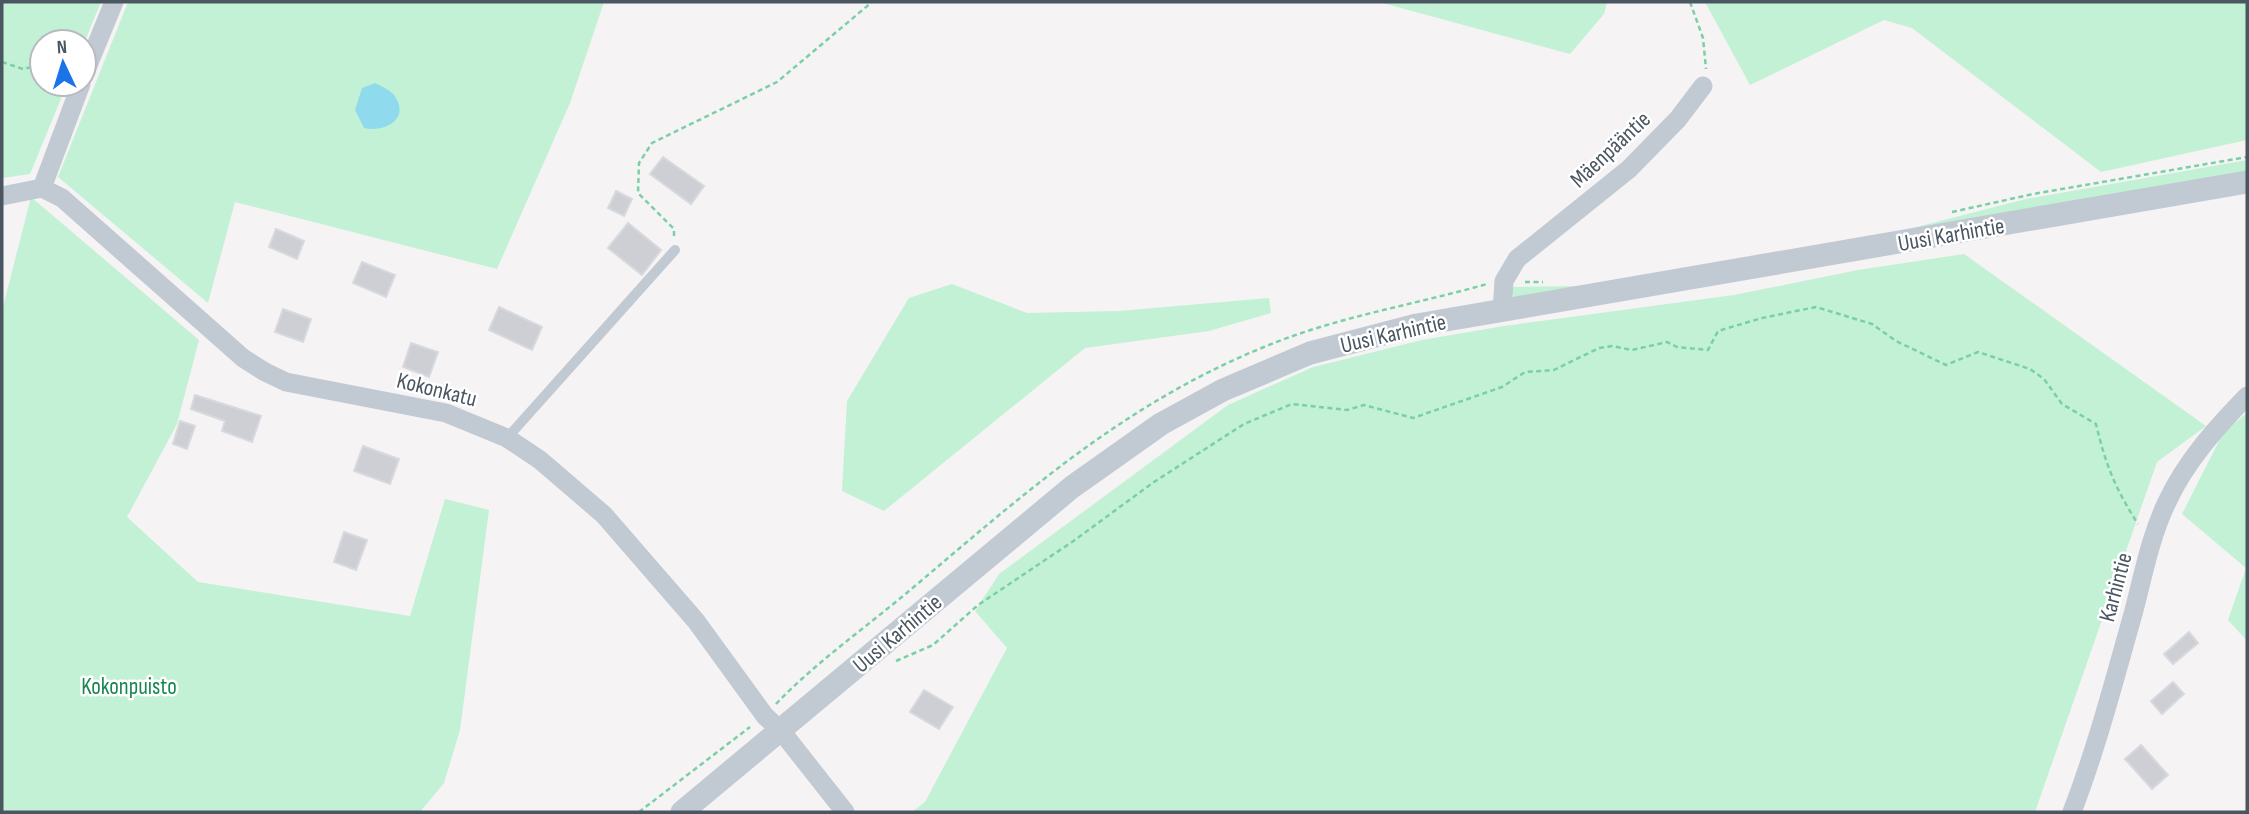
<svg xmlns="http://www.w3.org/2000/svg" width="2249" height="814" viewBox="0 0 2249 814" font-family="'Sofia Sans Condensed',sans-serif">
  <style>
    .green { fill: #c3f1d5 }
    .water { fill: #90daee }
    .building { fill: #cdcfd5; stroke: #d7d9de; stroke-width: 2 }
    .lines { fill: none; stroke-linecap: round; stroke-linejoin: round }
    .path { stroke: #7ad0a6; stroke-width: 2.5; stroke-dasharray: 5 3.5; stroke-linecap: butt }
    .service { stroke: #c1cad2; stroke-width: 10 }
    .minor { stroke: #c1cad2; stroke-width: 19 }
    .tertiary { stroke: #c1cad2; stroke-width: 23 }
    .labels { text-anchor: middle; stroke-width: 5; stroke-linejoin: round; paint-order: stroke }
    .street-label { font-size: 23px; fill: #4a5661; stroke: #fff }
    .park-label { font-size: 23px; fill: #17864f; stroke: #fff }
  </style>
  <rect width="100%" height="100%" fill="#f5f3f3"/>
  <!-- green -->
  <path class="green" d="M2,2H101L84,43L42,42V84H67L30,174L2,178Z
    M128,2H604L570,103L497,269L235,202L208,303L58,177Z
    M1379,2H1607L1604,14L1570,54Z
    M1705,2H2247V140L2101,172L1912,28L1884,20L1750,85Z
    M2247,160V174L1897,232L2026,199Z
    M31,197L199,340L177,424L127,517L198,582L410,616L445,499L489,510L460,730L444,783L420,812H2V311Z
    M1964,254L2206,426L2157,462L2035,812H912L925,802L1007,648L975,611L999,574L1228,405L1313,367L1422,340L1504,326L1734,295L1858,270Z
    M952,284L1027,313L1119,311L1269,298L1271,313L1209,331L1085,348L884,511L842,491L847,401L909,298Z
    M1579,286L1517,299L1512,295L1511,287Z
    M2247,413V641L2228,620L2246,568L2182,514L2223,433Z"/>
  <!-- water -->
  <path class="water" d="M375,83C381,86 390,90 394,95C411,118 386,133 364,128L355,110L362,88Z"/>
  <!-- building -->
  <path class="building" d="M663,157L704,186L691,204L650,174Z
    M616,191L632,199L624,216L608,208Z
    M628,223L661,250L642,275L608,248Z
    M276,229L304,241L297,259L269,247Z
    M362,262L395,275L386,297L353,283Z
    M499,307L542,327L532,350L489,330Z
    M283,309L311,319L303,342L275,332Z
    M411,343L438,352L429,377L403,367Z
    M195,395L261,416L252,442L222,431L225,421L191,409Z
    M180,421L195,426L187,449L173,444Z
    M363,446L399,459L390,484L354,471Z
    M344,532L367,540L356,570L334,562Z
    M2189,632L2198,643L2173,664L2164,654Z
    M2173,682L2184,694L2162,714L2151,701Z
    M924,690L953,707L939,729L910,712Z
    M2141,745L2168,775L2152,789L2125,759Z"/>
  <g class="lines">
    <!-- path -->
    <path class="path" d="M1690,2L1703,38L1706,69
      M2,62L23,69L42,65
      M1952,212L2033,194L2247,157
      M674,236V229L638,193L639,163L652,143L777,82L872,2
      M1525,282H1543
      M896,661L933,645L978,605L1072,542L1154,482L1244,424L1292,404L1347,410L1364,405L1413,418L1502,387L1525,372L1554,370L1599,348L1612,346L1632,350L1667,342L1677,347L1708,350L1718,331L1762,318L1816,307L1872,324L1896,341L1946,365L1978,352L2030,369L2044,379L2062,404L2096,424C2106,466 2115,488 2138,524
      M776,704C815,663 865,628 909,591C1024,494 1122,405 1264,347C1336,317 1413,305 1487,284
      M639,812L750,727"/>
    <!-- service -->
    <path class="service" d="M507,438L675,250"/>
    <!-- minor -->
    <path class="minor" d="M84,75L114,2
      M42,188L81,84
      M2,196L42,188L62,198L243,358L265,372L286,382L446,413L507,438L540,460L604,515L696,621L765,716L782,732L845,812
      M1502,311L1504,281L1517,259L1629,169L1678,119L1703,86
      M2072,812C2097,747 2114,681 2133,614C2143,577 2150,537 2167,502C2186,461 2216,428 2247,396"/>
    <!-- tertiary -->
    <path class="tertiary" d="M682,812L1072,487L1161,424L1223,390L1310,353L1417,325L2247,182"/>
  </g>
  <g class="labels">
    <!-- street labels -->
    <g class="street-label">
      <text transform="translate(1610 149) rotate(-43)" y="8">Mäenpääntie</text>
      <text transform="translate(1951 234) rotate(-10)" y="8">Uusi Karhintie</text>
      <text transform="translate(1393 333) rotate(-13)" y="8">Uusi Karhintie</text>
      <text transform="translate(437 389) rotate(14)" y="8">Kokonkatu</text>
      <text transform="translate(2115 587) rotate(-75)" y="8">Karhintie</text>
      <text transform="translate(897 633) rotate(-40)" y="8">Uusi Karhintie</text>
    </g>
    <!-- park labels -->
    <g class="park-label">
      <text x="129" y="694">Kokonpuisto</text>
    </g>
  </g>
  <!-- border -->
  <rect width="2249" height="814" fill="none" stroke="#4a5661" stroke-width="7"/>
  <!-- north arrow -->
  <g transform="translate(63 63) rotate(356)"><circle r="33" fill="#ffffff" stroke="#b7bbc0" stroke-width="2"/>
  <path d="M0-5L12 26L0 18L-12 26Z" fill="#1a73e8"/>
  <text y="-10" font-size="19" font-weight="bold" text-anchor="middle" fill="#4a5661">N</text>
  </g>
</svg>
